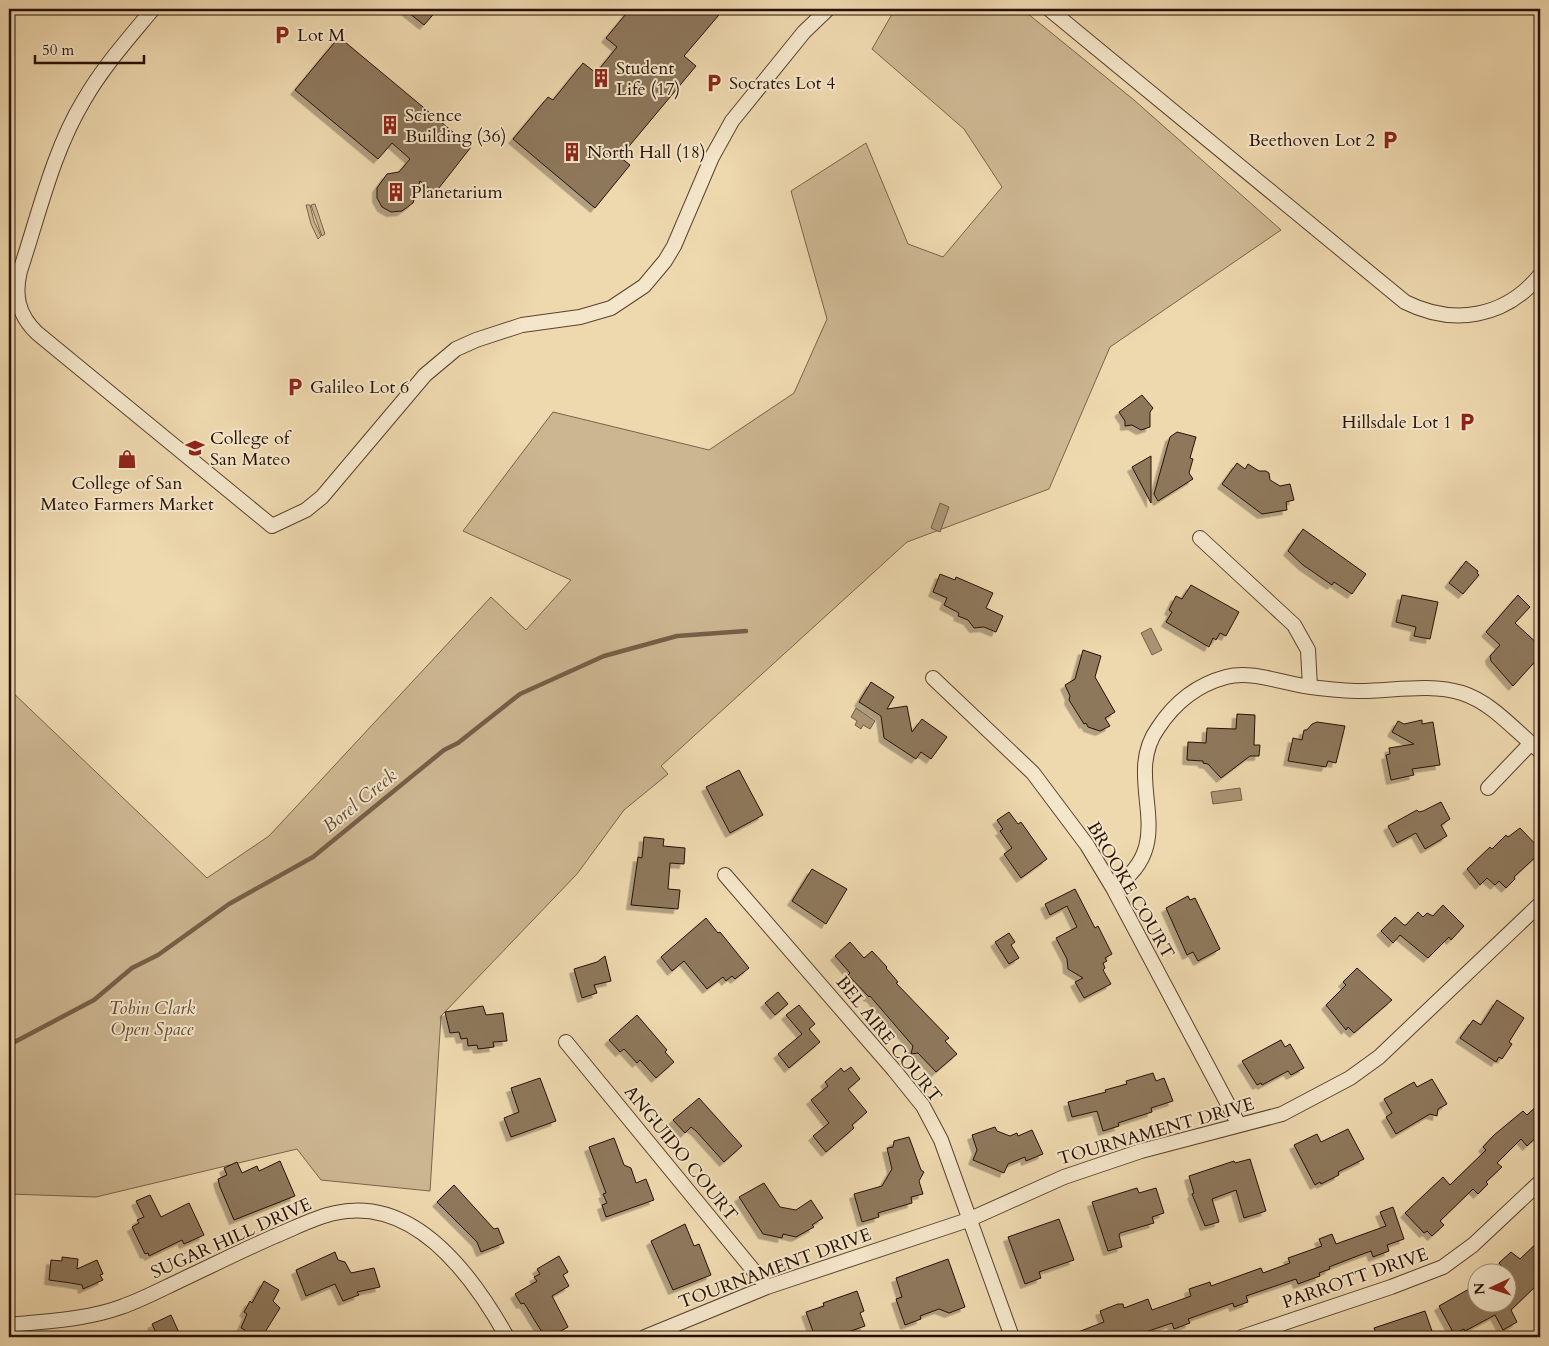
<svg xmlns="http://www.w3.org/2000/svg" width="1549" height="1346" viewBox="0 0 1549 1346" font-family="Cardo,serif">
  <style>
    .green { fill: #ccb691; stroke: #7a634a }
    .water { fill: #aa9474; stroke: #765f47 }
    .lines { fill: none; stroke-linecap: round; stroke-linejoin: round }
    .stream { stroke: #765f47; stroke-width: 4.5 }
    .building { fill: #8e785c; stroke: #271003; filter: url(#shadow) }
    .minor-casing { stroke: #59422e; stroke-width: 16 }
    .minor { stroke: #f4e6ca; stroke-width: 14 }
    .labels { text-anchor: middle; stroke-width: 4; stroke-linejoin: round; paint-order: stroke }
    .poi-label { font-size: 18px; fill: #271003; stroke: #f4e6ca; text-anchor: start }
    .street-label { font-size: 18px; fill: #271003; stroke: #f4e6ca }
    .park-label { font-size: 18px; font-style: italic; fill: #614a35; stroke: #f4e6ca }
    .water-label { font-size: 19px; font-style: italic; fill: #624b36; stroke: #f4e6ca }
  </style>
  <defs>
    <filter id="shadow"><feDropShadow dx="-4.5" dy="4.5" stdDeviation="0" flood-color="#0004"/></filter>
  </defs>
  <rect width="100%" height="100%" fill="#eed8ae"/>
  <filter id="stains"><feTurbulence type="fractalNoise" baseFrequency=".004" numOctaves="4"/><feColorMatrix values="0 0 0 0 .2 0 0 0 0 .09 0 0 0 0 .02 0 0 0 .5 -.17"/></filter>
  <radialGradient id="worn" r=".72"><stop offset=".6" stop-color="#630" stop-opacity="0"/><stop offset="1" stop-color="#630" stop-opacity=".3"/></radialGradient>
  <!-- green -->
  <path class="green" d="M895,9H1022L1134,100L1281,230L1110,347L1049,489L907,542L661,766L668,774L624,810L577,874L441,1016L430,1191L321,1180L297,1149L96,1197L9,1194V689L207,878L269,836L491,597L526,630L571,580L463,531L553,412L709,450L794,393L827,319L791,191L866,143L908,244L943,257L1002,187L964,129L872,49Z
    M315,204L325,234L322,236L311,205Z
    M306,205H310L314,221L321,236L318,239L311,224Z"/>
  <!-- water -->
  <path class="water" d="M940,503L949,507L940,532L931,528Z
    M1151,628L1162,650L1152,655L1141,633Z
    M856,708L875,721L870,729L863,725L861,729L855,725L857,721L851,717Z
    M1240,788L1242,800L1213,804L1211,792Z"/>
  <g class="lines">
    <!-- stream -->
    <path class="stream" d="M9,1045L94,1000L132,968L158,955L229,904L313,857L444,750L458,743L520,694L604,656L677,636L746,631"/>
  </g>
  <!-- building -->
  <path class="building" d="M404,9H438L424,25Z
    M630,9H724L684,56L696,66L620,157L630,165L595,208L513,139L548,97L553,100L583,63L596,73L617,47L606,38Z
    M339,37L471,147L435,193L420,181L413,203L402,211L391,212L382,207L377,198V188L387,174L399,172L410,159L392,143L378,159L295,90Z
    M1142,395L1153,408L1150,412V427L1141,430L1132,425L1125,426V421L1119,412Z
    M1177,432L1196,437L1190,458L1193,459L1189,473L1193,479L1158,501L1154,494L1170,437Z
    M1151,456V503L1132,467Z
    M1237,463L1245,469L1248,464L1259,471H1266L1269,473L1270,480L1280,486L1290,484L1294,500L1286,502L1287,510L1262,514L1222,484Z
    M1303,529L1366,574L1352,594L1334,582L1332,585L1303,565L1288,551Z
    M1466,561L1478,571L1477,573L1479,575L1463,594L1449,583Z
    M940,574L955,580L956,577L993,593L986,608L1003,616L996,632L984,627L974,628L968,620L958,616L959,613L944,605L947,598L933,592Z
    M1191,585L1239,612L1226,636L1220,633L1216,640L1213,638L1209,647L1166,622L1172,612L1169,610L1176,596L1182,599Z
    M1402,595L1438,602L1430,639L1414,636L1416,627L1396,622Z
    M1518,595L1530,607L1515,623L1540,646V656L1513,686L1491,661L1490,656L1500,645L1486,632Z
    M1083,650L1101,656L1095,677L1115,712L1105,718L1110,726L1100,731L1088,727L1086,723L1084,724L1069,700L1070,696L1065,685L1075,679Z
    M871,682L894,697L887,709L907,706L912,732L922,719L947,737L931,759L921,752L916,759L884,738L881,716L859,702Z
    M1237,714L1255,715L1254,745H1260L1259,756H1250L1221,778L1208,764L1203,763V761L1187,760L1188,742L1206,743L1207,728L1236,729Z
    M1422,720V724L1433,722L1440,765L1412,769L1414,775L1391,780L1386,755L1390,754L1389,748L1414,744L1392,732L1398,721L1404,724Z
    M1317,722L1345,726L1336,763L1328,761L1326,767L1288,761L1293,738L1302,740L1304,730H1307L1312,724Z
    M739,770L763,815L730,833L706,787Z
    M1441,802L1450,819L1441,825L1447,836L1425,849L1416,833L1397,843L1388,826L1417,810L1419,812L1423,811Z
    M1009,812L1018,824L1021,822L1047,859L1021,878L1004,854L1012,848L1000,831L1003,829L997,820Z
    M1520,828L1540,849V853L1514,877L1515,879L1506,888L1499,881L1495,885L1487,878L1480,885L1467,869L1490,847L1492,849L1506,835L1508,837Z
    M644,837L664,839L663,846L685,848L684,864L670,863L668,889L680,890L678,909L631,905L638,857L642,858Z
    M812,869L847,889L826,924L792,901Z
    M1075,889L1095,928L1098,926L1112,954L1105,958L1107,961L1103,963L1105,968L1103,970L1111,984L1084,998L1075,982L1083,978L1068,969L1067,959L1056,938L1077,927L1067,906L1050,915L1045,904Z
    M1188,896L1190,900L1195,898L1220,949L1198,961L1193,952L1187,955L1166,908Z
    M1443,905L1464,926L1451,940L1449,937L1428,958L1400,935L1393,943L1381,931L1395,917L1404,925H1406L1418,912L1423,917L1427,913L1433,916Z
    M706,918L718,933L720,932L749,968L735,979L732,976L726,981L723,977L707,989L684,961L672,971L661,957Z
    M1009,933L1015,942L1011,945L1019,958L1009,964L995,942Z
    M850,942L864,958L872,951L887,967L886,968L898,982L896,983L949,1038L945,1041L957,1054L936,1072L918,1053L911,1054L913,1046L870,996L869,997L848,975L850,973L835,956Z
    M605,956L611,981L594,985L597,993L582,998L574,969L597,962Z
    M1357,968L1392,1000L1354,1033L1348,1027L1346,1030L1326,1005L1346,985L1343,982Z
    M778,992L788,1004L775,1015L765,1003Z
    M1497,1000L1524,1018L1509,1042L1512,1044L1502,1059L1499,1057L1496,1062L1460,1038L1473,1020L1481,1025Z
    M799,1005L815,1024L809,1029L820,1042L789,1068L778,1054L802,1034L786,1015Z
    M483,1006L486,1015L503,1013L507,1041L493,1042L494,1047L478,1049L477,1045L468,1046L467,1038L461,1039L459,1032L450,1033L445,1012Z
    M637,1015L667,1050L665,1052L674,1062L656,1078L640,1060L637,1063L624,1049L620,1052L609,1040Z
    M1281,1040L1285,1047L1290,1044L1304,1068L1291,1075L1288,1071L1262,1085L1261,1083L1257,1085L1242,1061Z
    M851,1067L860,1079L848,1089L867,1112L852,1125L854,1128L826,1152L813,1136L829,1123L811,1100L828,1086L825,1082L841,1068L844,1072Z
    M1153,1073L1156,1081L1164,1078L1173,1101L1151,1108L1152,1112L1118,1123L1119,1126L1103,1131L1097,1111L1072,1117L1068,1102L1106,1092L1105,1090L1127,1084L1126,1081Z
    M540,1078L556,1121L511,1137L504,1118L519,1112L511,1088Z
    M1432,1079L1447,1104L1438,1109L1437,1116L1430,1114L1396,1134L1386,1117L1392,1113L1384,1099L1414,1082L1417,1087Z
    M699,1098L742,1146L724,1162L696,1131L691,1127L685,1133L673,1120Z
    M1540,1103V1134L1527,1146L1521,1139L1497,1163L1502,1167L1486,1182L1488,1184L1478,1194L1473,1189L1440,1221L1444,1225L1432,1236L1427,1231L1424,1233L1405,1213L1443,1177L1450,1185L1486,1150L1483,1147L1494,1135L1523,1111L1527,1115Z
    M995,1127L997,1131L1010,1136L1017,1133L1018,1136L1032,1130L1043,1154L1026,1161L1025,1157L1008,1164L1004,1173L973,1160L977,1150L972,1135Z
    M1348,1129L1364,1159L1338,1172L1339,1175L1321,1184L1320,1182L1315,1185L1294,1145L1317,1134L1321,1142Z
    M909,1137L921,1170L924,1172L919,1181L923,1194L911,1197L912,1203L878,1213L879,1217L862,1222L854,1194L882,1186L892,1169L887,1148L893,1147L894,1141Z
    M614,1138L624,1165L631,1168L636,1183L646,1179L654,1200L606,1217L602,1205L607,1203L603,1194L606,1193L589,1147Z
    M1250,1159L1266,1211L1244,1218L1236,1190L1212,1199L1219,1222L1205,1226L1192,1194L1194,1193L1189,1176L1234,1161L1235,1163Z
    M280,1161L295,1196L234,1220L220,1187L218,1179L227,1175L224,1168L237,1162L242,1173L257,1166L259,1171Z
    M764,1183L780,1207L796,1210L811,1200L823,1218L812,1225L814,1227L796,1237L783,1234L782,1238L763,1234L739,1197Z
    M454,1185L494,1229L498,1228L504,1243L481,1252L477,1242L437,1202Z
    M1137,1188L1139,1193L1156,1188L1164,1213L1152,1217L1154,1223L1120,1233L1119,1235L1122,1247L1108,1251L1092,1202Z
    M150,1195L161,1217L189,1203L204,1235L184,1244L182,1240L149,1256L148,1253L145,1254L132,1227L139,1223L137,1220L144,1217L136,1201Z
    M1393,1207L1404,1239L1387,1245L1389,1251L1373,1257L1371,1251L1360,1255L1329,1267L1330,1269L1319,1273L1320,1276L1298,1284L1296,1279L1246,1296L1248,1302L1234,1307L1233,1303L1188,1319L1190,1323L1174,1329L1172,1323L1137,1335V1337H1065L1104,1322L1100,1311L1118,1304H1123L1124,1308L1148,1299L1152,1310L1191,1296L1189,1289L1210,1282L1211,1286L1261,1268L1263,1273L1290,1263L1288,1258L1322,1246L1319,1239L1332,1234L1336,1244L1386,1226L1380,1212Z
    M1059,1219L1074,1260L1039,1272L1041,1278L1025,1284L1008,1237Z
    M685,1224L694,1246L699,1244L711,1275L673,1290L651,1241Z
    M1540,1240V1282L1511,1310L1517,1322L1503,1330L1495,1315L1465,1331L1464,1329L1454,1334L1439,1306L1476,1285V1304H1506V1271L1499,1263L1511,1252L1520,1259Z
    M335,1252L338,1260L345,1262L351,1273L374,1268L380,1287L357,1292L359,1295L343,1301L335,1284L306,1296L296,1270Z
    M559,1256L568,1272L563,1275L569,1286L552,1296L568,1327L550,1337H545L524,1303L521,1304L515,1294L537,1281L534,1277L540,1274L537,1269Z
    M62,1257L78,1259L77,1269L97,1260L103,1274L100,1275L103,1280L83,1289L82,1285L71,1283L49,1280L51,1260L62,1261Z
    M948,1259L965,1307L949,1313L939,1309L920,1316L921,1319L905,1325L896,1299L902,1297L896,1278Z
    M264,1281L279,1290L273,1301L280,1308L262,1337H245V1330L241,1328L247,1314L244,1312L250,1301L252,1303Z
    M857,1291L864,1311L860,1313L865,1326L834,1337H815L806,1312L824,1306L823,1303Z
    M1425,1311L1434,1337H1377L1374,1328Z
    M171,1315L181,1337H158L152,1324Z"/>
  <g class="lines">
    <!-- minor casing -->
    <g class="minor-casing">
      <path id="minor" d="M153,9C129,38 103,67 84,100C53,151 39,214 20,271C14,295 18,315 37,333L272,526L306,510L322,497L425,375L456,349L476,340L522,325L580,317L611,308L644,286L665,261L674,246L712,157L732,121L804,32L828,9
        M1049,9L1405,302C1453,326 1505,318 1540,275
        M1200,538L1294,625L1308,650L1310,687
        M933,678L1033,773L1087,845L1113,888L1239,1125
        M1488,788L1531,743
        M725,875L894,1070L923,1106L941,1140L1012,1337
        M1113,888C1184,843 1120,781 1158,728C1175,702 1196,685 1226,677C1253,670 1284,684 1311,687C1327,689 1344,691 1360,691C1393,691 1430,683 1462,693C1493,703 1515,731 1540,751
        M566,1042L767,1287
        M9,1325C46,1321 85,1320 121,1307C141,1300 160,1290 179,1281C211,1266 243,1250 275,1236C295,1228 315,1217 335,1213C415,1195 474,1278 507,1337
        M645,1337L767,1287L968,1220L1064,1177L1141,1151L1282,1114L1350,1078L1379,1057L1540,904
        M1242,1337L1391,1287L1443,1267L1473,1245L1540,1182"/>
    </g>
    <!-- minor -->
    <use href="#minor" class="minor"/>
  </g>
  <!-- icons -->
  <defs>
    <g id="parking-bare" transform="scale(1.5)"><path d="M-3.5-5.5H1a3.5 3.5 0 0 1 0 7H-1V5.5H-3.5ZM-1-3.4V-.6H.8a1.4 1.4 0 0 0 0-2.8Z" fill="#8f2418" stroke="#f4e6ca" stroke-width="2.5" paint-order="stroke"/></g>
    <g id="building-bare" transform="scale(1.5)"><path d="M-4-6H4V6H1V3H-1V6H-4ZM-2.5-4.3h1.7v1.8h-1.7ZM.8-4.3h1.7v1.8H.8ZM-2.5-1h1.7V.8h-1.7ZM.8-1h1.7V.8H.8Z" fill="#8f2418" stroke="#f4e6ca" stroke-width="2.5" paint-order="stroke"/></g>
    <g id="university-bare" transform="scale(1.5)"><path d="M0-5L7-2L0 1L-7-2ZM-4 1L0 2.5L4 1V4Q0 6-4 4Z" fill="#8f2418" stroke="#f4e6ca" stroke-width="2.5" paint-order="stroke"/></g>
    <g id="shop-bare" transform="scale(1.5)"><path d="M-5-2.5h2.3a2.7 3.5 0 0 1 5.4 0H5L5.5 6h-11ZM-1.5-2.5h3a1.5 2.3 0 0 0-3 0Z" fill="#8f2418" stroke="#f4e6ca" stroke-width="2.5" paint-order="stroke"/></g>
  </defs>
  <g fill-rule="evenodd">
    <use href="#parking-bare" x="282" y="35"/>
    <use href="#building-bare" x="601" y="78"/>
    <use href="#parking-bare" x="714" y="83"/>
    <use href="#building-bare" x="390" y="125"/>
    <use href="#parking-bare" x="1390" y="140"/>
    <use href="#building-bare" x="572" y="152"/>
    <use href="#building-bare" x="396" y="192"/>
    <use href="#parking-bare" x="295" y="387"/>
    <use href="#parking-bare" x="1467" y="422"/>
    <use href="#university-bare" x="195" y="448"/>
    <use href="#shop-bare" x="127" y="459"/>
  </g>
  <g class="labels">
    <!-- poi labels -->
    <g class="poi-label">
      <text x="297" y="41">Lot M</text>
      <text x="616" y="74">Student<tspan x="616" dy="21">Life (17)</tspan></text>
      <text x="729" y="89">Socrates Lot 4</text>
      <text x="405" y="121">Science<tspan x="405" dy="21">Building (36)</tspan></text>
      <text x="1375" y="146" text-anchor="end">Beethoven Lot 2</text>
      <text x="587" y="158">North Hall (18)</text>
      <text x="411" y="198">Planetarium</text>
      <text x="310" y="393">Galileo Lot 6</text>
      <text x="1452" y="428" text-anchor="end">Hillsdale Lot 1</text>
      <text x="210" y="444">College of<tspan x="210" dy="21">San Mateo</tspan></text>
      <text x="127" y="489" text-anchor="middle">College of San<tspan x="127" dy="21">Mateo Farmers Market</tspan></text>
    </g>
    <!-- street labels -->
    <g class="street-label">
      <text transform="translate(1131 890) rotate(60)" y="6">BROOKE COURT</text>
      <text transform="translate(889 1039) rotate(51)" y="6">BEL AIRE COURT</text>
      <text transform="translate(1156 1131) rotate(-16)" y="6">TOURNAMENT DRIVE</text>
      <text transform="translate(681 1153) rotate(51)" y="6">ANGUIDO COURT</text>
      <text transform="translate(231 1238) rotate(-24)" y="6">SUGAR HILL DRIVE</text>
      <text transform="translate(775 1268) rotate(-20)" y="6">TOURNAMENT DRIVE</text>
      <text transform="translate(1355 1278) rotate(-19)" y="6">PARROTT DRIVE</text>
    </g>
    <!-- park labels -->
    <g class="park-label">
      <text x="152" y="1014">Tobin Clark<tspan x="152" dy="21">Open Space</tspan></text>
    </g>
    <!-- water labels -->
    <g class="water-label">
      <text transform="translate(359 800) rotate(-39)" y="7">Borel Creek</text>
    </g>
  </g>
  <!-- margin -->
  <rect width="1549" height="1346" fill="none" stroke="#eed8ae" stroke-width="30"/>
  <rect x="10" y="10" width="1529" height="1326" fill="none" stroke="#271003" stroke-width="2.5"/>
  <rect x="15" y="15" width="1519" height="1316" fill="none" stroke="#271003"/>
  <!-- north arrow -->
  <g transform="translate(1492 1288) rotate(266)"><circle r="24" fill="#f4e6ca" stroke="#a2907a"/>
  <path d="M0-4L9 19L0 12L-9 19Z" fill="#8f2418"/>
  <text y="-8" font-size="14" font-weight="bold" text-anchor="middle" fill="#271003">N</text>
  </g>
  <!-- scale -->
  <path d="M35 55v8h109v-8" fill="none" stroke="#271003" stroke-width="2.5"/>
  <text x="42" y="55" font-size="15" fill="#271003" stroke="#f4e6ca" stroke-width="4" paint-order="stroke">50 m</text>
  <rect width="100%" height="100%" filter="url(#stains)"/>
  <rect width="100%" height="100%" fill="url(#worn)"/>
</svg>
